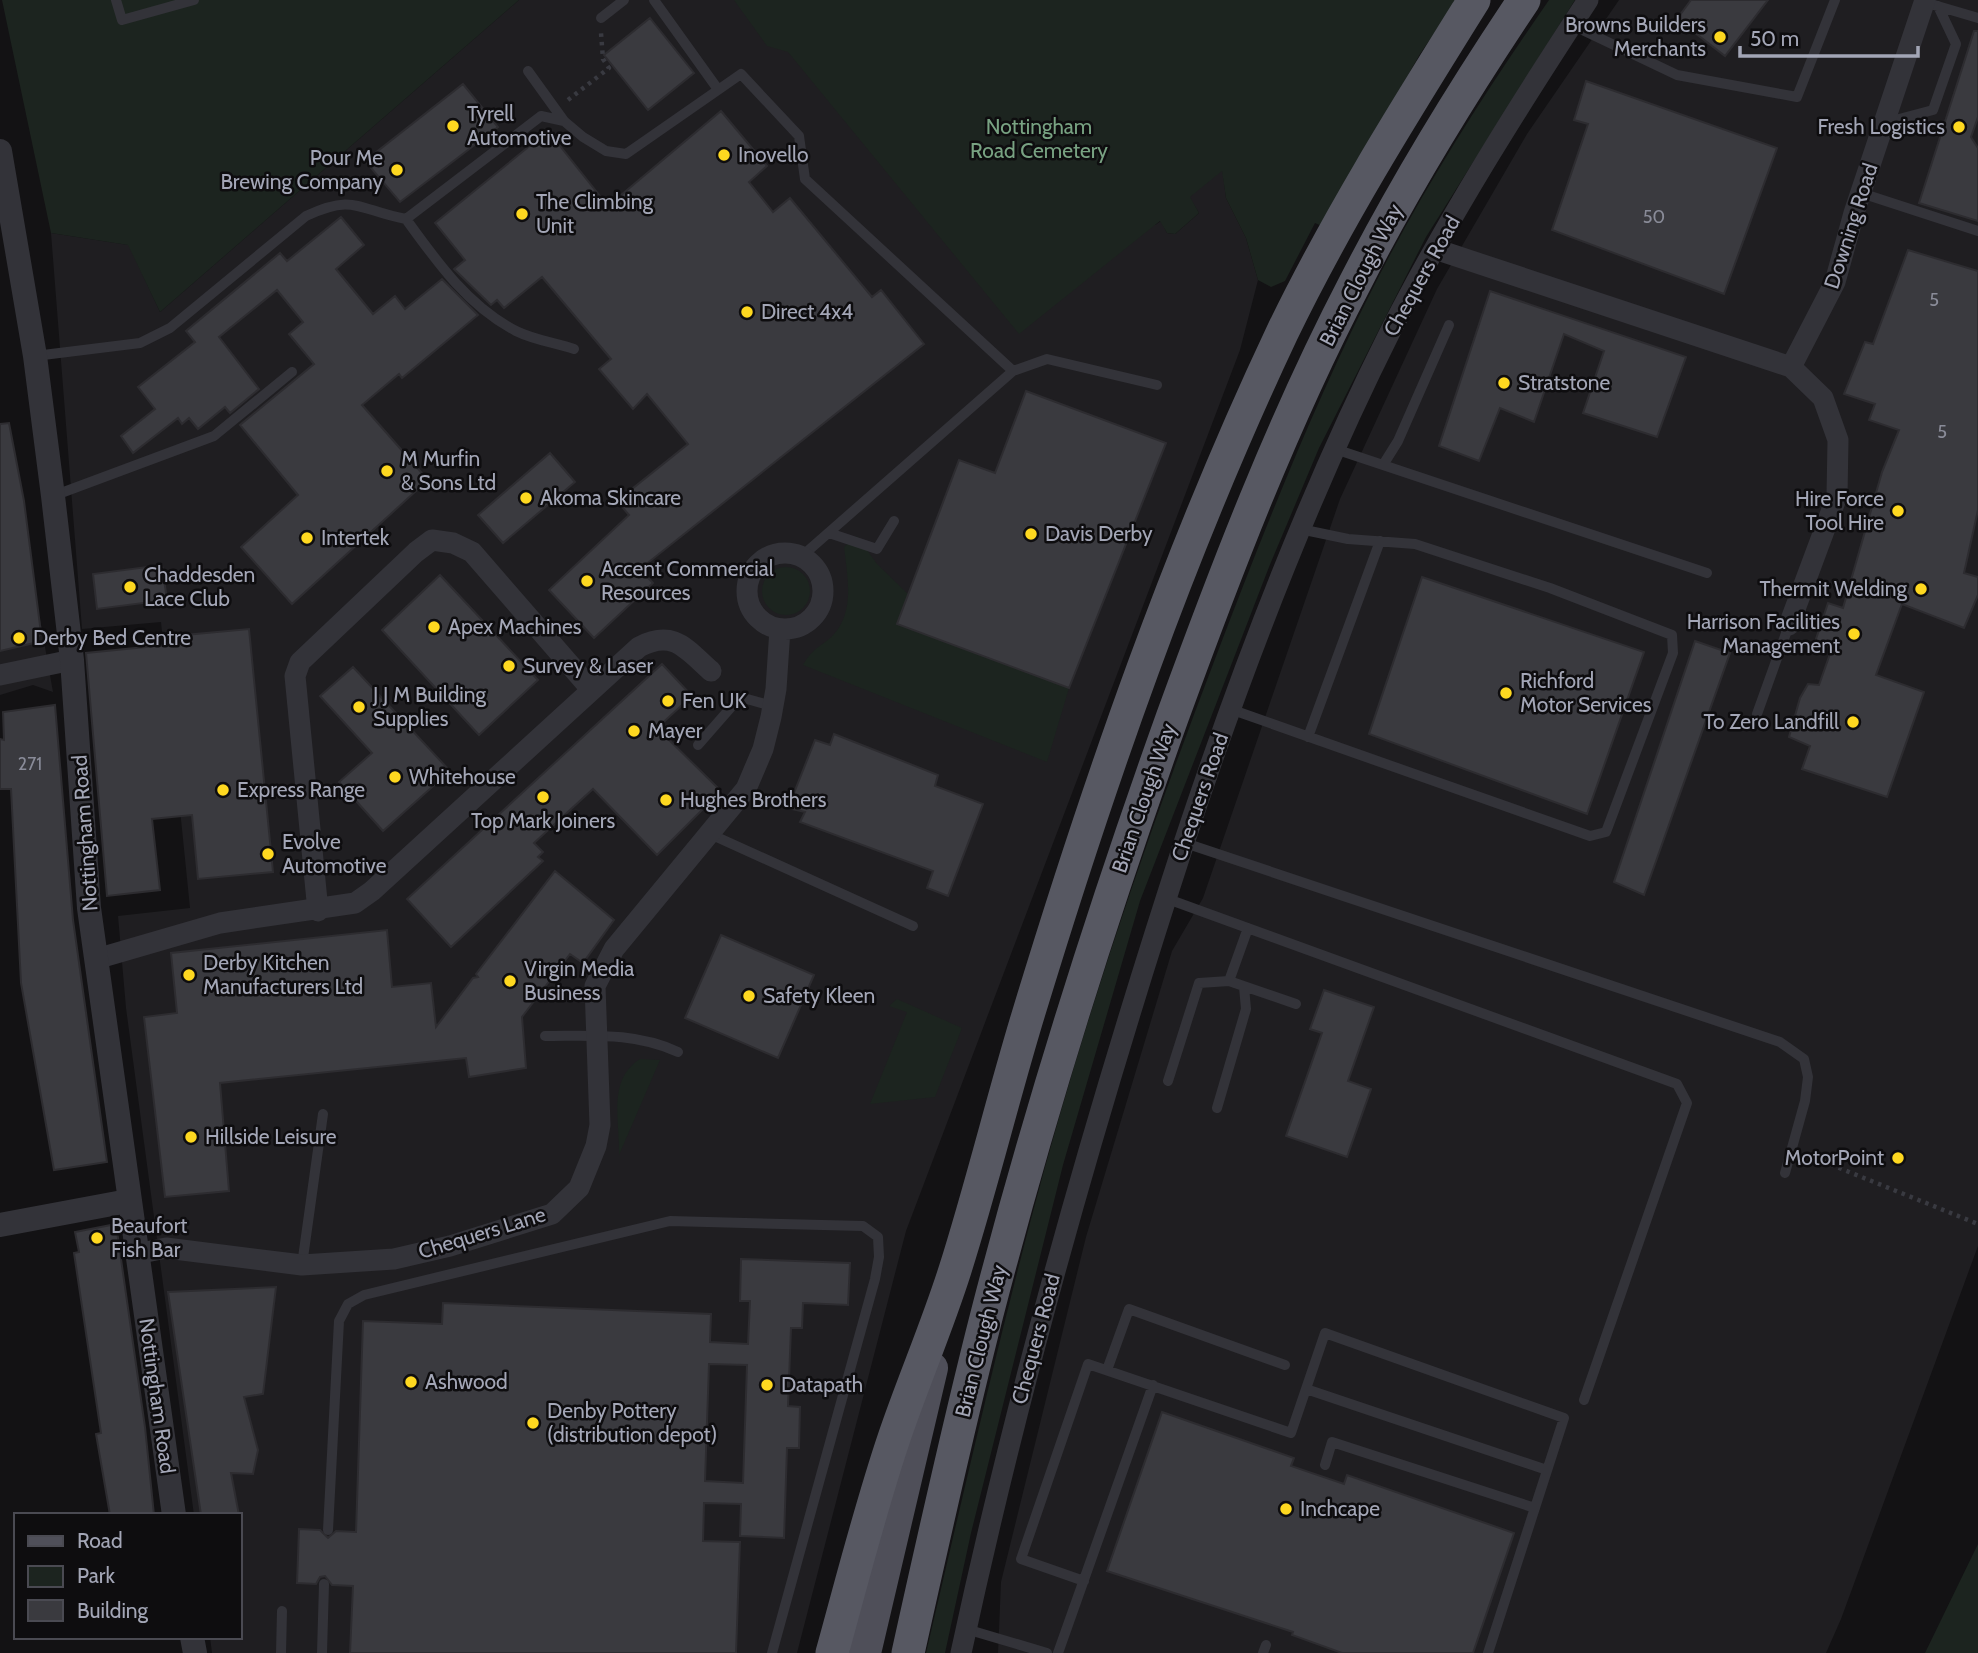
<svg xmlns="http://www.w3.org/2000/svg" width="1978" height="1653" viewBox="0 0 1978 1653" font-family="Cabin,sans-serif">
  <style>
    .built { fill: #1f1e21 }
    .green { fill: #1c241f }
    .building { fill: #3a3a3f; stroke: #2d2c30; stroke-width: 2; fill-rule: evenodd }
    .lines { fill: none; stroke-linecap: round; stroke-linejoin: round }
    .path { stroke: #393a41; stroke-width: 4.5; stroke-dasharray: 3.5 5; stroke-linecap: butt }
    .service { stroke: #333339; stroke-width: 10 }
    .minor { stroke: #333339; stroke-width: 21 }
    .tertiary { stroke: #333339; stroke-width: 24 }
    .primary { stroke: #4f4f59; stroke-width: 32 }
    .trunk { stroke: #575862; stroke-width: 33 }
    .poi-dot { fill: #fed820; stroke: #0e0d0f; stroke-width: 2.5 }
    .labels { text-anchor: middle; stroke-width: 5; stroke-linejoin: round; paint-order: stroke }
    .number-label { font-size: 18px; fill: #898b98 }
    .poi-label { font-size: 21px; fill: #a3a6b6; stroke: #0e0d0f; text-anchor: start }
    .park-label { font-size: 21px; fill: #78a282; stroke: #0e0d0f }
    .street-label { font-size: 21px; fill: #a3a6b6; stroke: #0e0d0f }
  </style>
  <rect width="100%" height="100%" fill="#131214"/>
  <!-- built -->
  <path class="built" d="M519,0H746L1155,225L1161,221L1167,233L1175,234L1199,213L1180,182L1220,151L1226,198L1246,238L1258,280L1240,350L906,1231L797,1653H212L210,1637H240V1515H194L126,1008L118,916L190,908L161,622L82,629L51,233L129,245L160,312Z
    M1619,0H1978V1246L1841,1619L1826,1653H998L1001,1582L1086,1237L1172,951L1203,898L1340,499L1437,289L1527,134Z
    M40,619L53,692L33,685L0,695V629Z"/>
  <!-- green -->
  <path class="green" d="M2,0H519L160,312L128,245L51,233Z
    M734,0H1457L1420,54L1322,226L1315,223L1285,281L1271,287L1258,280L1246,238L1226,198L1222,171L1190,197L1199,213L1175,234L1167,233L1160,221L1019,334L788,52L767,46Z
    M1549,0H1575L1426,237L1319,448L1269,567L1140,901L1063,1165L971,1533L945,1653H926C960,1508 993,1363 1031,1219C1081,1029 1145,842 1215,659C1265,528 1316,398 1380,274C1429,179 1488,88 1549,0Z
    M857,536L877,564L908,594L897,624L1069,688L1047,762L803,665C815,644 827,645 838,629C854,605 847,574 844,547Z
    M762 591a24 24 0 1 1 48 0a24 24 0 1 1-48 0Z
    M897,999L962,1028L935,1097L870,1104L907,1012L889,1006Z
    M640,1059L660,1060L619,1155C620,1121 607,1080 640,1059Z
    M1978,1544V1653H1925Z"/>
  <!-- building -->
  <path class="building" d="M1691,0H1768L1725,56L1677,19Z
    M650,18L694,73L648,110L604,55Z
    M1974,31H1978V117L1971,137L1978,148V221L1919,203Z
    M1586,81L1777,148L1724,294L1552,230L1588,124L1574,120Z
    M463,84L498,127L400,202L365,161Z
    M721,111L767,166L749,182L773,212L790,198L872,297L881,290L924,344L640,569L653,583L594,638L549,590L629,515L617,501L688,444L647,394L633,409L599,369L611,359L542,277L504,308L497,300L491,305L454,269L465,260L435,223L548,131L608,206Z
    M341,217L364,245L336,269L373,314L395,296L405,309L442,279L478,315L402,378L399,374L362,405L428,480L292,604L241,547L298,495L240,425L314,364L289,334L303,322L277,290L219,337L259,389L230,413L225,407L198,429L189,418L182,424L178,418L133,453L121,436L155,409L138,387L195,342L186,331L280,253L287,261Z
    M1908,250L1978,271V510L1964,573L1978,577V595L1964,628L1902,604L1876,675L1924,692L1887,797L1802,769L1810,746L1789,737L1800,698L1808,684L1819,685L1832,648L1815,642L1828,603L1843,608L1882,472L1899,430L1869,420L1875,404L1844,394L1865,342L1873,344Z
    M1490,291L1686,357L1657,437L1583,413L1604,351L1564,334L1534,422L1500,408L1479,461L1439,446Z
    M1026,391L1166,443L1069,688L897,624L959,460L995,473Z
    M9,423L24,501L41,633L34,643L0,651V424Z
    M550,453L575,482L503,543L478,515Z
    M162,565L167,600L97,609L93,574Z
    M440,575L538,680L479,735L382,630Z
    M1422,577L1644,652L1587,814L1369,734Z
    M249,629L273,872L198,879L192,815L152,819L160,890L107,896L86,653L175,644L174,636Z
    M1695,641L1730,653L1644,895L1614,882Z
    M662,664L692,696L657,728L721,791L657,855L593,789L534,843L543,852L538,857L543,861L451,947L407,899Z
    M353,667L450,771L383,831L339,782L372,753L320,696Z
    M55,705L73,920L107,1162L54,1170L21,983L11,789H0V739L4,740L3,712Z
    M834,734L938,775L935,786L983,804L948,896L927,888L933,871L800,822L805,812L788,808L815,740L830,745Z
    M555,871L614,920L583,963L570,954L522,1017L526,1068L469,1077L466,1058L220,1083L229,1191L165,1197L144,1017L177,1013L171,953L387,930L392,987L431,983L436,1027L473,978L478,977L476,974Z
    M721,935L814,975L778,1058L685,1018Z
    M1324,990L1374,1007L1348,1081L1371,1089L1347,1157L1286,1136L1322,1033L1310,1029Z
    M116,1224L145,1427L154,1515H110L96,1434L101,1433L74,1253L79,1252L75,1232Z
    M741,1259L850,1263L848,1305L803,1303L802,1328H791L788,1406L800,1407L799,1448H787L784,1538L740,1536L741,1504L704,1503L703,1541L740,1542L736,1653H350L353,1586L332,1585L325,1576L320,1577L316,1584L297,1583L299,1529L320,1530L328,1538L336,1531L356,1532L363,1321L442,1324L443,1303L711,1314L710,1342L748,1344L750,1301H740ZM709,1364L747,1365L743,1483L705,1481Z
    M276,1287L263,1394L244,1397L258,1450L253,1474L231,1473L239,1515H201L168,1292Z
    M1162,1412L1294,1458L1291,1466L1344,1484L1347,1475L1514,1533L1473,1653H1342L1292,1635L1293,1632L1107,1571Z"/>
  <g class="lines">
    <!-- path -->
    <path class="path" d="M568,100L609,68L603,59L601,33
      M1807,1155L1978,1224"/>
    <!-- service -->
    <path class="service" d="M116,0L122,20L194,0
      M654,0L717,88
      M1934,5L1978,18
      M601,18L624,0
      M1572,25L1677,75L1797,97L1835,0
      M528,71L564,121
      M1884,123L1933,110L1956,44L1938,6
      M1861,193L1978,231
      M406,219C437,262 468,306 516,331C534,340 556,343 574,349
      M35,356L140,343L170,328L306,216C355,193 358,210 406,219L541,116L564,121L583,137L606,151L626,154L741,74L799,136L805,179L1013,371
      M1335,449L1707,573
      M1383,465L1398,441L1449,325
      M53,496L214,436L292,372
      M829,533L877,549L894,521
      M802,556L1013,371L1047,359L1157,385
      M1230,709L1590,836L1606,832L1673,653L1672,635L1550,588L1415,544L1348,539L1300,529
      M1757,714L1789,625
      M1308,737L1380,541
      M698,745L740,697L772,706
      M710,834L913,926
      M1185,843L1780,1042L1804,1059L1808,1077L1805,1101L1785,1173
      M1165,898L1677,1084L1687,1103L1584,1400
      M1229,981L1248,928
      M545,1036C591,1036 635,1032 678,1052
      M1168,1081L1199,983L1229,981L1296,1004
      M1217,1108L1246,1009L1244,987
      M302,1265L323,1114
      M1107,1370L1129,1309L1285,1365
      M1306,1389L1547,1470
      M1325,1465L1332,1442L1535,1508
      M328,1530L339,1321L348,1304L364,1295L670,1221L863,1226L878,1237L879,1257L875,1279L772,1653
      M1084,1581L1021,1559L1088,1364L1291,1433L1325,1333L1564,1418L1488,1653
      M966,1629L1047,1653
      M281,1653L282,1611
      M322,1653L324,1584
      M1058,1653L1153,1385
      M1263,1653L1266,1645"/>
    <!-- minor -->
    <path class="minor" d="M1435,249L1791,367L1823,398L1838,440L1837,496L1789,625
      M1791,367L1835,282L1854,213L1925,0
      M747 591a38 38 0 1 1 76 0a38 38 0 1 1-76 0Z
      M0,675L72,660
      M318,911L295,676L300,662L416,552L432,540L453,543L472,552L591,689
      M96,959L220,923L355,903L372,891L639,647C674,629 686,649 711,671
      M136,1254L166,1248L302,1265L394,1259L450,1246L552,1214L579,1188L596,1146L600,1125L595,986L614,949L746,789L763,749L771,717L776,689L780,629
      M961,1653C1020,1379 1097,1110 1184,843C1242,668 1308,495 1391,330C1449,216 1518,107 1588,0"/>
    <!-- tertiary -->
    <path class="tertiary" d="M0,151L35,356L53,496L72,660L89,908L174,1515
      M0,1225L128,1201
      M192,1637L195,1653"/>
    <!-- primary -->
    <path class="primary" d="M865,1653L932,1368"/>
    <!-- trunk -->
    <path class="trunk" d="M832,1653C852,1581 870,1509 894,1438C913,1382 937,1327 955,1270C982,1185 1003,1097 1029,1012C1099,782 1179,551 1282,333C1338,217 1406,109 1474,0
      M908,1653C933,1540 958,1427 987,1314C1039,1113 1102,914 1172,718C1226,570 1282,423 1355,283C1405,185 1463,91 1524,0"/>
  </g>
  <!-- markers -->
  <g class="poi-dot">
    <circle cx="1720" cy="37" r="7"/>
    <circle cx="453" cy="126" r="7"/>
    <circle cx="1959" cy="127" r="7"/>
    <circle cx="724" cy="155" r="7"/>
    <circle cx="397" cy="170" r="7"/>
    <circle cx="522" cy="214" r="7"/>
    <circle cx="747" cy="312" r="7"/>
    <circle cx="1504" cy="383" r="7"/>
    <circle cx="387" cy="471" r="7"/>
    <circle cx="526" cy="498" r="7"/>
    <circle cx="1898" cy="511" r="7"/>
    <circle cx="1031" cy="534" r="7"/>
    <circle cx="307" cy="538" r="7"/>
    <circle cx="587" cy="581" r="7"/>
    <circle cx="130" cy="587" r="7"/>
    <circle cx="1921" cy="589" r="7"/>
    <circle cx="434" cy="627" r="7"/>
    <circle cx="1854" cy="634" r="7"/>
    <circle cx="19" cy="638" r="7"/>
    <circle cx="509" cy="666" r="7"/>
    <circle cx="1506" cy="693" r="7"/>
    <circle cx="668" cy="701" r="7"/>
    <circle cx="359" cy="707" r="7"/>
    <circle cx="1853" cy="722" r="7"/>
    <circle cx="634" cy="731" r="7"/>
    <circle cx="395" cy="777" r="7"/>
    <circle cx="223" cy="790" r="7"/>
    <circle cx="543" cy="797" r="7"/>
    <circle cx="666" cy="800" r="7"/>
    <circle cx="268" cy="854" r="7"/>
    <circle cx="189" cy="975" r="7"/>
    <circle cx="510" cy="981" r="7"/>
    <circle cx="749" cy="996" r="7"/>
    <circle cx="191" cy="1137" r="7"/>
    <circle cx="1898" cy="1158" r="7"/>
    <circle cx="97" cy="1238" r="7"/>
    <circle cx="411" cy="1382" r="7"/>
    <circle cx="767" cy="1385" r="7"/>
    <circle cx="533" cy="1423" r="7"/>
    <circle cx="1286" cy="1509" r="7"/>
  </g>
  <g class="labels">
    <!-- number labels -->
    <g class="number-label">
      <text x="1654" y="223">50</text>
      <text x="1934" y="306">5</text>
      <text x="1942" y="438">5</text>
      <text x="30" y="770">271</text>
    </g>
    <!-- poi labels -->
    <g class="poi-label">
      <text x="1706" y="32" text-anchor="end">Browns Builders<tspan x="1706" dy="24">Merchants</tspan></text>
      <text x="467" y="121">Tyrell<tspan x="467" dy="24">Automotive</tspan></text>
      <text x="1945" y="134" text-anchor="end">Fresh Logistics</text>
      <text x="738" y="162">Inovello</text>
      <text x="383" y="165" text-anchor="end">Pour Me<tspan x="383" dy="24">Brewing Company</tspan></text>
      <text x="536" y="209">The Climbing<tspan x="536" dy="24">Unit</tspan></text>
      <text x="761" y="319">Direct 4x4</text>
      <text x="1518" y="390">Stratstone</text>
      <text x="401" y="466">M Murfin<tspan x="401" dy="24">&amp; Sons Ltd</tspan></text>
      <text x="540" y="505">Akoma Skincare</text>
      <text x="1884" y="506" text-anchor="end">Hire Force<tspan x="1884" dy="24">Tool Hire</tspan></text>
      <text x="1045" y="541">Davis Derby</text>
      <text x="321" y="545">Intertek</text>
      <text x="601" y="576">Accent Commercial<tspan x="601" dy="24">Resources</tspan></text>
      <text x="144" y="582">Chaddesden<tspan x="144" dy="24">Lace Club</tspan></text>
      <text x="1907" y="596" text-anchor="end">Thermit Welding</text>
      <text x="1840" y="629" text-anchor="end">Harrison Facilities<tspan x="1840" dy="24">Management</tspan></text>
      <text x="448" y="634">Apex Machines</text>
      <text x="33" y="645">Derby Bed Centre</text>
      <text x="523" y="673">Survey &amp; Laser</text>
      <text x="1520" y="688">Richford<tspan x="1520" dy="24">Motor Services</tspan></text>
      <text x="373" y="702">J J M Building<tspan x="373" dy="24">Supplies</tspan></text>
      <text x="682" y="708">Fen UK</text>
      <text x="1839" y="729" text-anchor="end">To Zero Landfill</text>
      <text x="648" y="738">Mayer</text>
      <text x="409" y="784">Whitehouse</text>
      <text x="237" y="797">Express Range</text>
      <text x="680" y="807">Hughes Brothers</text>
      <text x="543" y="828" text-anchor="middle">Top Mark Joiners</text>
      <text x="282" y="849">Evolve<tspan x="282" dy="24">Automotive</tspan></text>
      <text x="203" y="970">Derby Kitchen<tspan x="203" dy="24">Manufacturers Ltd</tspan></text>
      <text x="524" y="976">Virgin Media<tspan x="524" dy="24">Business</tspan></text>
      <text x="763" y="1003">Safety Kleen</text>
      <text x="205" y="1144">Hillside Leisure</text>
      <text x="1884" y="1165" text-anchor="end">MotorPoint</text>
      <text x="111" y="1233">Beaufort<tspan x="111" dy="24">Fish Bar</tspan></text>
      <text x="425" y="1389">Ashwood</text>
      <text x="781" y="1392">Datapath</text>
      <text x="547" y="1418">Denby Pottery<tspan x="547" dy="24">(distribution depot)</tspan></text>
      <text x="1300" y="1516">Inchcape</text>
    </g>
    <!-- park labels -->
    <g class="park-label">
      <text x="1039" y="134">Nottingham<tspan x="1039" dy="24">Road Cemetery</tspan></text>
    </g>
    <!-- street labels -->
    <g class="street-label">
      <text transform="translate(1851 226) rotate(-72)" y="7">Downing Road</text>
      <text transform="translate(1361 275) rotate(-63)" y="7">Brian Clough Way</text>
      <text transform="translate(1422 276) rotate(-61)" y="7">Chequers Road</text>
      <text transform="translate(1200 797) rotate(-71)" y="7">Chequers Road</text>
      <text transform="translate(1144 798) rotate(-71)" y="7">Brian Clough Way</text>
      <text transform="translate(85 833) rotate(-94)" y="7">Nottingham Road</text>
      <text transform="translate(482 1233) rotate(-17)" y="7">Chequers Lane</text>
      <text transform="translate(1036 1339) rotate(-75)" y="7">Chequers Road</text>
      <text transform="translate(981 1341) rotate(-76)" y="7">Brian Clough Way</text>
      <text transform="translate(157 1396) rotate(82)" y="7">Nottingham Road</text>
    </g>
  </g>
  <!-- legend -->
  <rect x="14" y="1513" width="228" height="126" fill="#0e0d0f" stroke="#4a4a52" stroke-width="2"/>
  <rect x="28" y="1536" width="35" height="10" fill="#4f4f59" stroke="#4a4a52" stroke-width="2"/>
  <text x="77" y="1548" font-size="21" fill="#a3a6b6">Road</text>
  <rect x="28" y="1566" width="35" height="21" fill="#1c241f" stroke="#4a4a52" stroke-width="2"/>
  <text x="77" y="1583" font-size="21" fill="#a3a6b6">Park</text>
  <rect x="28" y="1600" width="35" height="21" fill="#3a3a3f" stroke="#4a4a52" stroke-width="2"/>
  <text x="77" y="1618" font-size="21" fill="#a3a6b6">Building</text>
  <!-- scale -->
  <path d="M1740 46v10h178v-10" fill="none" stroke="#a3a6b6" stroke-width="3.5"/>
  <text x="1750" y="46" font-size="21" fill="#a3a6b6" stroke="#0e0d0f" stroke-width="5" paint-order="stroke">50 m</text>
</svg>
